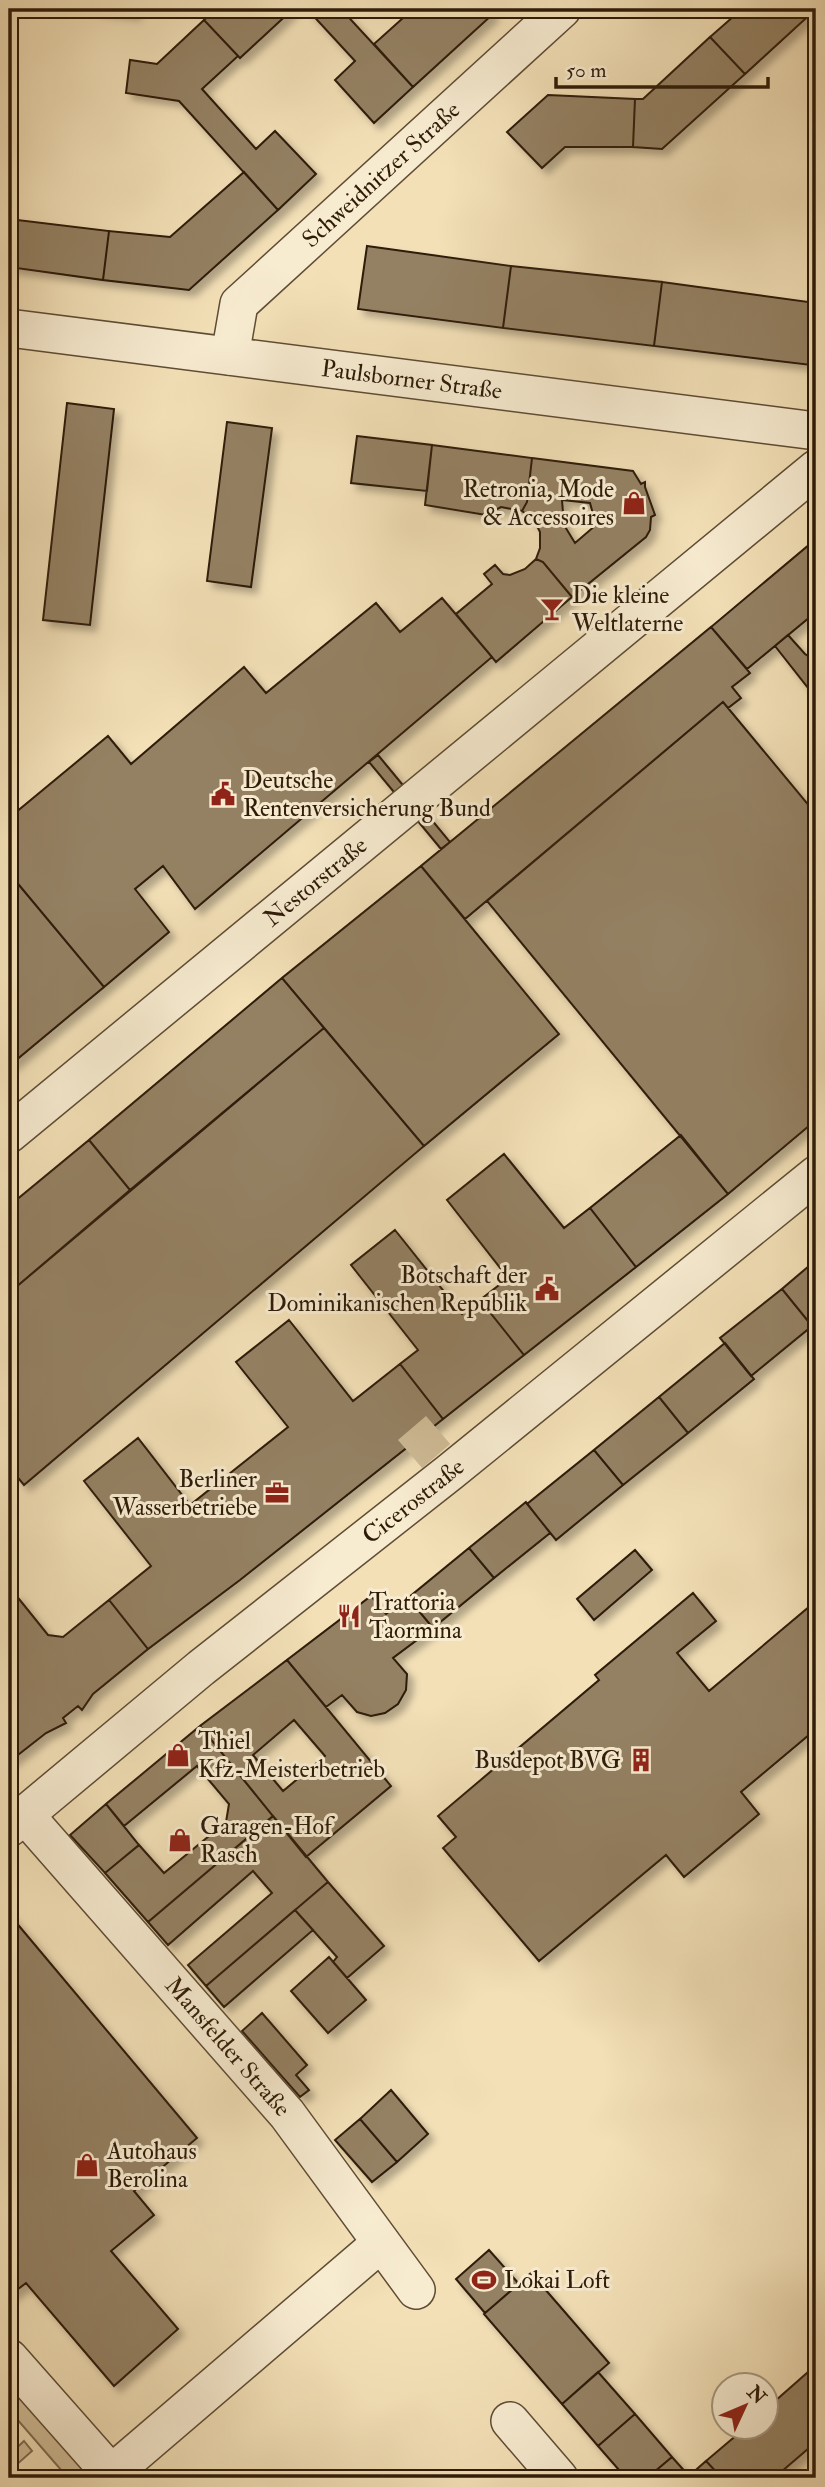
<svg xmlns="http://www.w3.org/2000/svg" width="825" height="2487" viewBox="0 0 825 2487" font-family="'IM FELL Double Pica',serif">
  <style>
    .green { fill: #d2bf99; stroke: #806d50; stroke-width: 2 }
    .building { fill: #948163; stroke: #2e1b08; stroke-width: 2; fill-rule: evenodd; filter: url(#shadow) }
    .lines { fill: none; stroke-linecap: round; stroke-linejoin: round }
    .minor-tunnel { stroke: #ccb994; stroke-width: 37; stroke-dasharray: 37 18; stroke-linecap: butt }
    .minor-casing { stroke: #5f4c34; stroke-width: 40 }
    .minor { stroke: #f7ebd0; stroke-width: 37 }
    .labels { text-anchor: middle; stroke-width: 6; stroke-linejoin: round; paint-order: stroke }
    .street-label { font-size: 24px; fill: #2e1b08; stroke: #f7ebd0 }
    .poi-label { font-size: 24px; fill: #2e1b08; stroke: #f7ebd0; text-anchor: start }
  </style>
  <defs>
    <filter id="shadow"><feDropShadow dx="6" dy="6" stdDeviation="3.5" flood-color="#0004"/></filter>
  </defs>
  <rect width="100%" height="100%" fill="#f3e0b7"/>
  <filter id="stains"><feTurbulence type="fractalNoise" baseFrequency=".00286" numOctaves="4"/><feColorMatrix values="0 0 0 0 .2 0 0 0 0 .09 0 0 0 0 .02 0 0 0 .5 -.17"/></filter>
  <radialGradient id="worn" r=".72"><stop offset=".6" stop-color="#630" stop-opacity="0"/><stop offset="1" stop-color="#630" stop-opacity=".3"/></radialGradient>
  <!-- green -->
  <path class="green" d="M9,2381L93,2478H68L9,2410Z
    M24,2441L32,2451L15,2466L25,2478H9V2455Z"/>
  <!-- building -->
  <path class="building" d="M94,9H136L134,14Z
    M216,9H293L240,58L204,20Z
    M307,9H341L413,87L374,123L335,80L355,61Z
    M413,9H488L493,14L413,87L374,44Z
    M742,9H816L745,74L710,37Z
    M204,20L238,56L202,89L256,149L275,131L316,174L278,210L179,101L126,93L130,60L157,64Z
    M710,37L745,74L662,149L633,147L635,99H643Z
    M548,95L635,99L633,147H565L542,168L507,132Z
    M244,172L278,210L189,290L103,280L109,231L170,237Z
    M9,219L109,231L103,280L9,267Z
    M367,246L511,266L503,328L358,309Z
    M511,266L662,282L654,346L503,328Z
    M662,282L816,303L811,365L654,346Z
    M816,314V365H811Z
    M67,403L114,409L90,625L43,620Z
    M227,422L272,428L251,587L207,581Z
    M357,436L432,445L427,491L351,483Z
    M432,445L532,458L527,502L522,511L501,507L486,515L425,505Z
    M532,458L633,471L641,484L645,482V487L655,515L651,517L650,530L646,537L572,597L543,562L536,559L540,548V532L534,520L522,511L527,502ZM562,500L590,503L596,525L575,543L564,525Z
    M816,539V612L747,669L711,627Z
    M536,559L543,562L572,597L496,662L456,614L492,584L484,574L495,565L503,574L510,575L525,569Z
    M442,598L492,657L195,909L163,866L135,889L169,932L104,987L9,873V863L16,859L9,849V818L108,736L131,764L244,667L266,693L376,603L400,632Z
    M711,627L750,673L732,687L741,698L728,708L723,702L465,919L421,866Z
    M788,635L805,654L816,661V698L775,646Z
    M723,702L816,814V1120L728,1194L487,901Z
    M378,755L450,842L441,849L369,762Z
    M421,866L559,1034L424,1146L282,978Z
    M9,873L104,987L9,1066Z
    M282,978L324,1028L130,1190L89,1140Z
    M324,1028L424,1146L24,1485L9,1467V1293Z
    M681,1135L728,1194L636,1267L590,1208Z
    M89,1140L130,1190L9,1293V1206Z
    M504,1154L564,1228L590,1208L636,1267L524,1355L480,1300L508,1278L447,1200Z
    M395,1230L462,1314L480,1300L524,1355L443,1419L400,1364L418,1350L351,1265Z
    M816,1260V1322L812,1326L782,1289Z
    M782,1289L812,1326L751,1376L720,1338Z
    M289,1320L353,1401L400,1364L443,1419L240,1580L148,1649L109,1600L151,1566L84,1481L138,1438L190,1505L288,1427L236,1362Z
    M725,1343L754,1379L688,1433L659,1397Z
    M659,1397L688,1433L623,1485L594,1450Z
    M594,1450L623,1485L556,1540L527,1504Z
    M526,1502L550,1533L494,1578L469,1548Z
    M469,1548L494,1578L433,1628L408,1598Z
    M635,1550L652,1570L594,1620L577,1599Z
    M693,1593L716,1621L677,1653L709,1691L816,1601V1729L741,1792L759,1814L684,1877L666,1855L539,1961L443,1848L456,1837L438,1816L599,1680L595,1675Z
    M15,1594L48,1635L63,1637L109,1600L148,1649L93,1694L82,1710L78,1706L63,1718L66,1723L46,1733L9,1762V1600Z
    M371,1596L386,1614L408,1598L433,1628L393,1658L407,1674L406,1690L398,1704L385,1713L371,1716L357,1712L342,1695L326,1707L287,1660Z
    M287,1660L391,1786L306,1857L200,1726ZM294,1720L325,1756L283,1791L253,1755Z
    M200,1726L273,1816L148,1922L105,1873L139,1845L164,1873L226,1822L229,1804L197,1766L124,1826L106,1804Z
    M106,1804L139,1845L105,1873L70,1835Z
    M273,1816L328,1882L206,1986L188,1965L272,1893L253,1871L168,1945L148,1922Z
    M328,1882L384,1946L347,1978L333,1962L337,1957L295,1910Z
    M295,1910L313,1930L224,2007L206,1986Z
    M9,1914L197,2138L134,2191L154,2215L111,2251L178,2329L114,2386L26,2283L9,2296Z
    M329,1957L366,2000L328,2033L291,1991Z
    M262,2013L307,2065L296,2075L309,2090L300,2097L242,2031Z
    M391,2090L428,2134L397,2162L360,2119Z
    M360,2119L397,2162L372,2182L335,2140Z
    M489,2250L519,2284L485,2313L456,2279Z
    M531,2273L609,2363L562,2404L484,2314Z
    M816,2365V2442L774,2478H722L706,2461L745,2428H766V2409Z
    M598,2372L635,2414L598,2446L562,2404Z
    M635,2414L672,2457L647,2478H626L598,2446Z
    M672,2457L689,2476L706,2461L722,2478H647Z"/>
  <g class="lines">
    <!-- minor-tunnel -->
    <path class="minor-tunnel" d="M412,1428L450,1472"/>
    <!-- minor casing -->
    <g class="minor-casing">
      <g id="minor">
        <path id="s1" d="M9,328L816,431"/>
        <path id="s2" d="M230,356L239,304L562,9"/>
        <path id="s3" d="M9,1134L816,469"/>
        <path id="s4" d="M25,1815L287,2114L416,2290"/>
        <path id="s5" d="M9,1828L201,1668L450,1472L816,1175"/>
        <path d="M9,2358L115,2478"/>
        <path d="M510,2421L559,2478"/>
        <path d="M111,2474L381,2243"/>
      </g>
    </g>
    <!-- minor -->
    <use href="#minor" class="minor"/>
  </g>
  <!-- icons -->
  <defs>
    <g id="shop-bare" transform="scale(1.89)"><path d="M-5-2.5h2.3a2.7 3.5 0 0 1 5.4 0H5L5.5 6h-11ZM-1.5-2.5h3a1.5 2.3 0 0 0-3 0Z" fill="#8f2418" stroke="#f7ebd0" stroke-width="2.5" paint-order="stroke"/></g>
    <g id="bar-bare" transform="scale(1.89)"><path d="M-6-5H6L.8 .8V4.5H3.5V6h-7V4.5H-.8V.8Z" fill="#8f2418" stroke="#f7ebd0" stroke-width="2.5" paint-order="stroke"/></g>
    <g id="civic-bare" transform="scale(1.89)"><path d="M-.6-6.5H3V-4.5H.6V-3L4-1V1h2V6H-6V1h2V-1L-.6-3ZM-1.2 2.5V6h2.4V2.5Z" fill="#8f2418" stroke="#f7ebd0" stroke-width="2.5" paint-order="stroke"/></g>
    <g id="office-bare" transform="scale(1.89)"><path d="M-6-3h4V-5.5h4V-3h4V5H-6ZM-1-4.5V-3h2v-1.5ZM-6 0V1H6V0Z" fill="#8f2418" stroke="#f7ebd0" stroke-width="2.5" paint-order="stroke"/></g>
    <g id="restaurant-bare" transform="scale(1.89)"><path d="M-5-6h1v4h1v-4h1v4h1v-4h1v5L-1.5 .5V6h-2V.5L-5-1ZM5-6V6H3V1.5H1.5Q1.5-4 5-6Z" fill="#8f2418" stroke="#f7ebd0" stroke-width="2.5" paint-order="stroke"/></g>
    <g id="building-bare" transform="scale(1.89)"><path d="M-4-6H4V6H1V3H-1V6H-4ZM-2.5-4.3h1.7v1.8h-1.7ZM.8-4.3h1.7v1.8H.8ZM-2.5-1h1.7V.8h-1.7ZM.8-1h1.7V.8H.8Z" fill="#8f2418" stroke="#f7ebd0" stroke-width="2.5" paint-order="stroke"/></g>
    <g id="stadium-bare" transform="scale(1.89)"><path d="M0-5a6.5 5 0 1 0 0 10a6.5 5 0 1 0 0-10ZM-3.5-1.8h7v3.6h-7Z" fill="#8f2418" stroke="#f7ebd0" stroke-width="2.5" paint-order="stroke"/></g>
  </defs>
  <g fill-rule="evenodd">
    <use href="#shop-bare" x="634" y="503"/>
    <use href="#bar-bare" x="552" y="609"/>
    <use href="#civic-bare" x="223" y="794"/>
    <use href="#civic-bare" x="547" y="1289"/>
    <use href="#office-bare" x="277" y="1493"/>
    <use href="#restaurant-bare" x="349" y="1616"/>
    <use href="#shop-bare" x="178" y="1755"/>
    <use href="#building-bare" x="641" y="1760"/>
    <use href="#shop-bare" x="180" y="1840"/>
    <use href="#shop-bare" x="87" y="2165"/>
    <use href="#stadium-bare" x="484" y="2280"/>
  </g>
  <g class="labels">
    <!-- street labels -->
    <g class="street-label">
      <text dy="8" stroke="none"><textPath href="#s2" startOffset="245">Schweidnitzer Straße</textPath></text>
      <text dy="8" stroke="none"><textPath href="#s1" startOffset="406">Paulsborner Straße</textPath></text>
      <text dy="8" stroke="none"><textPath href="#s3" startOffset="397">Nestorstraße</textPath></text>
      <text dy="8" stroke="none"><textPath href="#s5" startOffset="520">Cicerostraße</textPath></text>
      <text dy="8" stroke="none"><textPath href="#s4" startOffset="308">Mansfelder Straße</textPath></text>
    </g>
    <!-- poi labels -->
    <g class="poi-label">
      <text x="614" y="497" text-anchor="end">Retronia, Mode<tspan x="614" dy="28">&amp; Accessoires</tspan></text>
      <text x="572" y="603">Die kleine<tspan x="572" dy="28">Weltlaterne</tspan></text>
      <text x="243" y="788">Deutsche<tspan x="243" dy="28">Rentenversicherung Bund</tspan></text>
      <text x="527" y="1283" text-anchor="end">Botschaft der<tspan x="527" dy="28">Dominikanischen Republik</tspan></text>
      <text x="257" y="1487" text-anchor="end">Berliner<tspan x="257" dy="28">Wasserbetriebe</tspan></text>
      <text x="369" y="1610">Trattoria<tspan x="369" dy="28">Taormina</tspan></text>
      <text x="198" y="1749">Thiel<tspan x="198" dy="28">Kfz-Meisterbetrieb</tspan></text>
      <text x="621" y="1768" text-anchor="end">Busdepot BVG</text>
      <text x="200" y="1834">Garagen-Hof<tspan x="200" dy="28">Rasch</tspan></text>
      <text x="107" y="2159">Autohaus<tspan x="107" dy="28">Berolina</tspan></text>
      <text x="504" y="2288">Lokai Loft</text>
    </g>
  </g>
  <!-- margin -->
  <rect width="825" height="2487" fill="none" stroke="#f3e0b7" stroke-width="35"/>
  <rect x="10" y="10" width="804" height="2466" fill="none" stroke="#2e1b08" stroke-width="3.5"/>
  <rect x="18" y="18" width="790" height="2452" fill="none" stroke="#2e1b08" stroke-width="2"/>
  <!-- north arrow -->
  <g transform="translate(745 2406) rotate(46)"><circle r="33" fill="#f7ebd0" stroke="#a79880" stroke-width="2"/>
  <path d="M0-5L12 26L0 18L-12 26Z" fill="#8f2418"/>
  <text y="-10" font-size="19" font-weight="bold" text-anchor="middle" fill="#2e1b08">N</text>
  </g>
  <!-- scale -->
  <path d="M556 77v10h212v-10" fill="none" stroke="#2e1b08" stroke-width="3.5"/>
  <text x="566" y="77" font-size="21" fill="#2e1b08" stroke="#f7ebd0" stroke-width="5" paint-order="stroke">50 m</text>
  <rect width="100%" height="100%" filter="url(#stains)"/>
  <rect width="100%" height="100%" fill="url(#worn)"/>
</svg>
